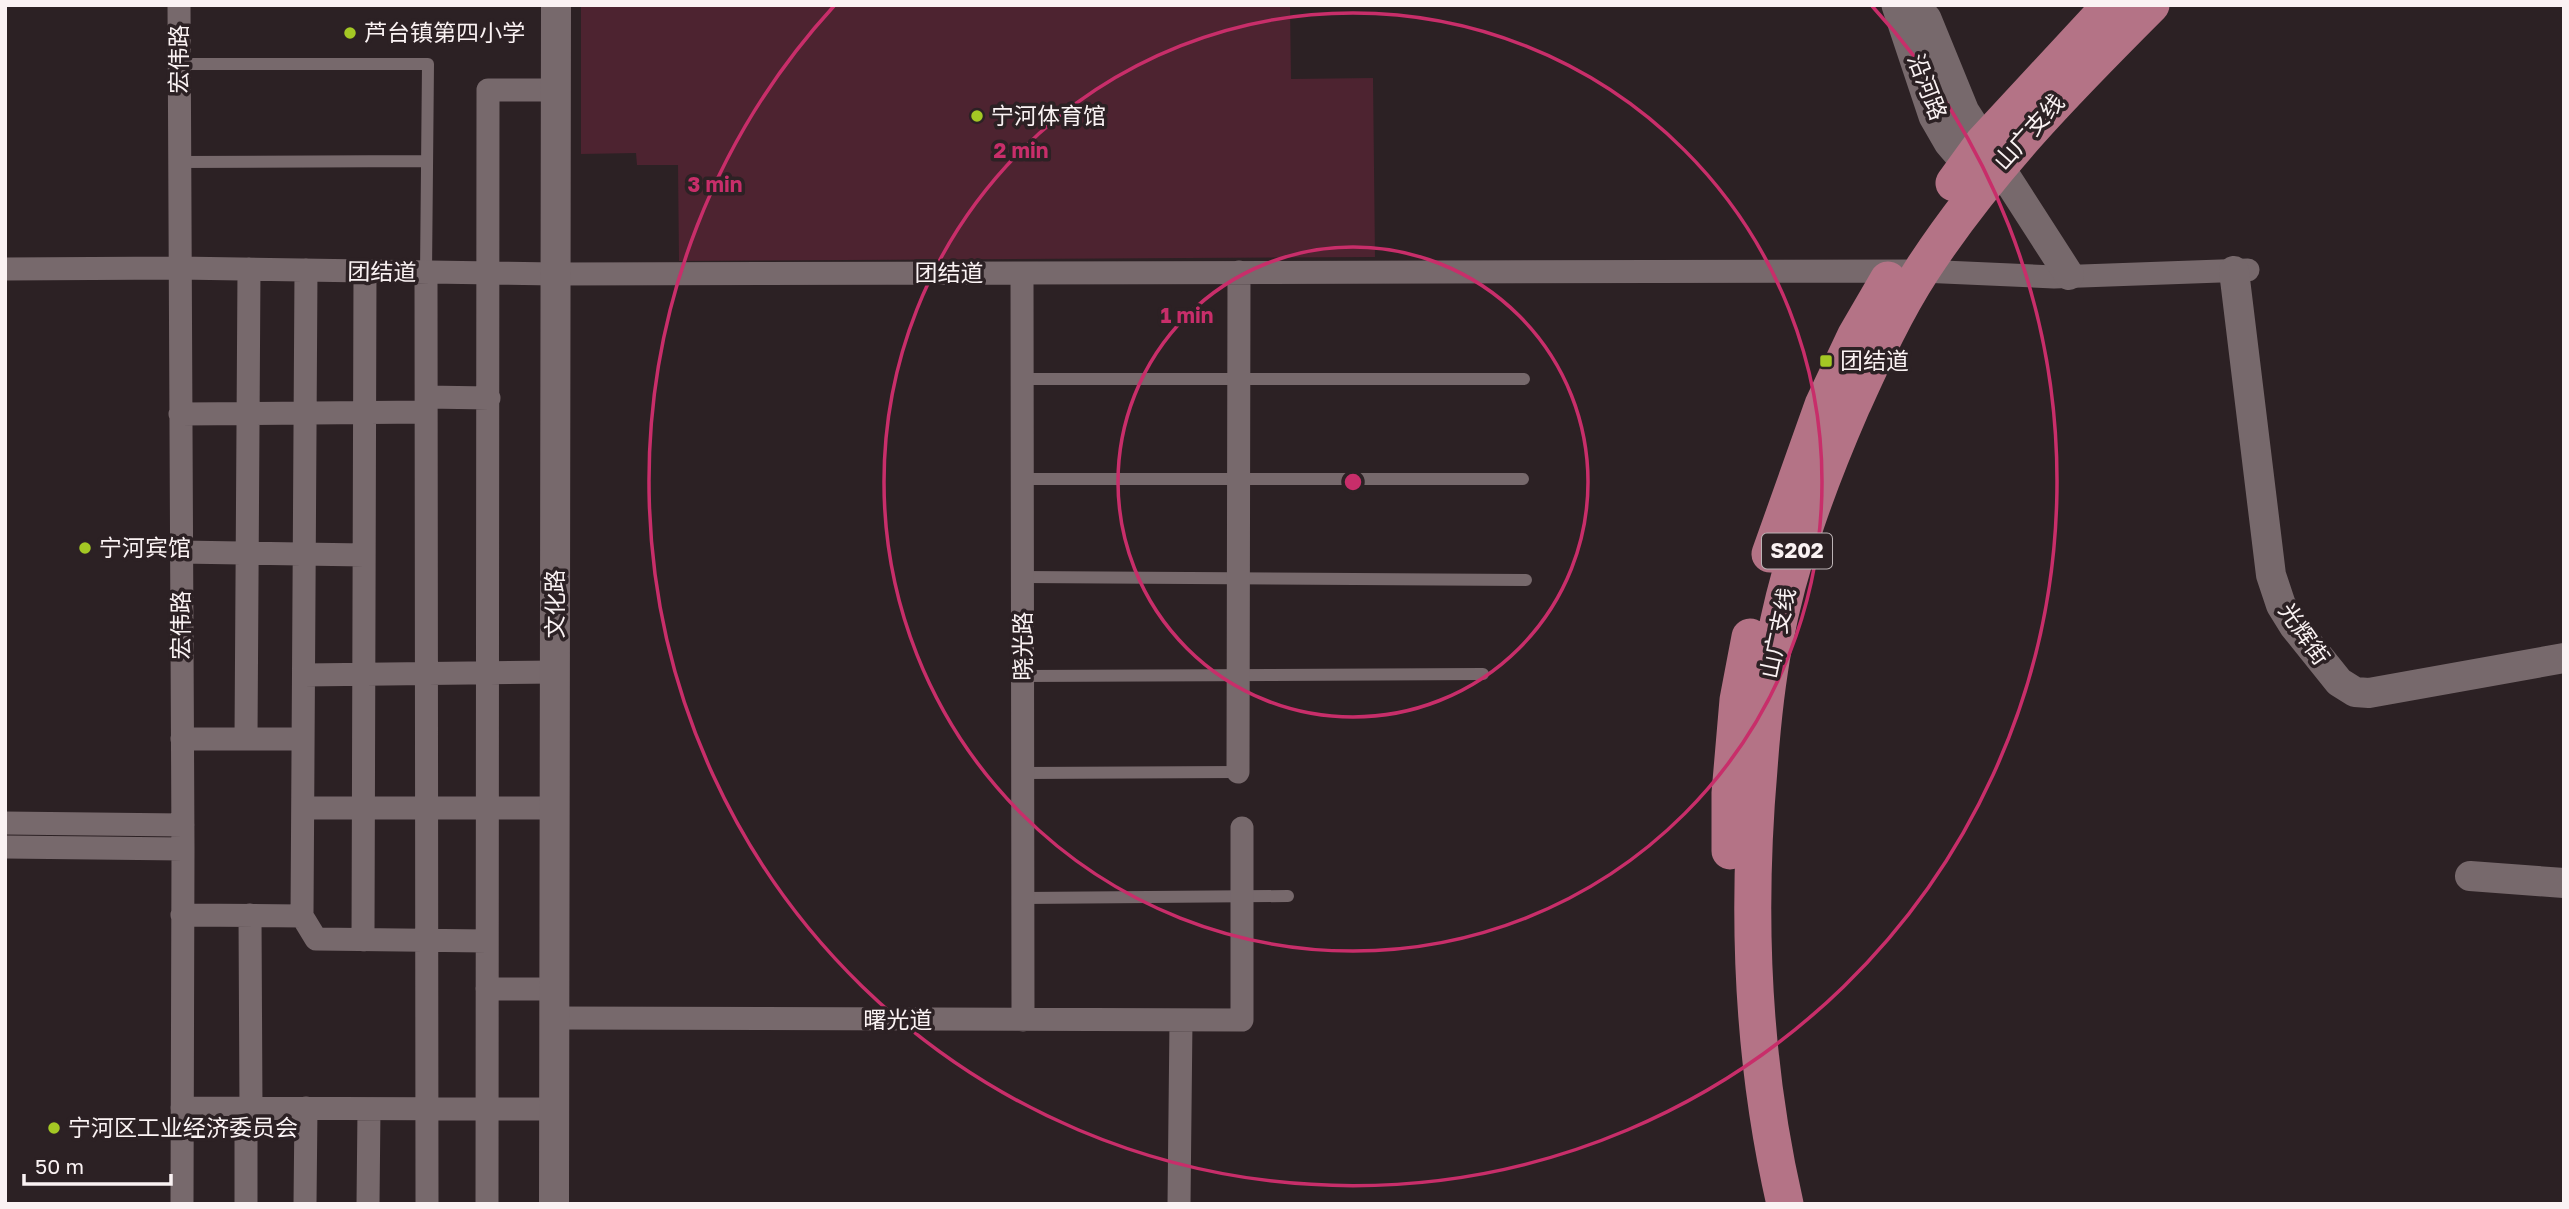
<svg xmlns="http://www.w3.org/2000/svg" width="2569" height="1209" viewBox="0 0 2569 1209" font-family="'Golos Text','Noto Sans SC',sans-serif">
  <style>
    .green { fill: #4d2330 }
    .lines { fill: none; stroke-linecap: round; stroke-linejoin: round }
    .service { stroke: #77696c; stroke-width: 12 }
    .minor { stroke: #77696c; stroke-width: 23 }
    .tertiary { stroke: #77696c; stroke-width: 30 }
    .secondary { stroke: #77696c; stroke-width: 33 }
    .primary { stroke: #b47386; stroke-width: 37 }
    .ring { fill: none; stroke: #c82e6a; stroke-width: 3.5 }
    .poi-dot { fill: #a4c824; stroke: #2c2124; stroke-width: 2.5 }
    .labels { text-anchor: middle; stroke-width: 7; stroke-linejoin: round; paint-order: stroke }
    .shield { fill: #2c2124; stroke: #bcb3b5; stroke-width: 2 }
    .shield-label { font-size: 21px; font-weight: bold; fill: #faf2f3 }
    .poi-label { font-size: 23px; fill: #faf2f3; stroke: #2c2124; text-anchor: start }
    .street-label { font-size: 23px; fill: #faf2f3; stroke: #2c2124 }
    .centre { fill: #c82e6a; stroke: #2c2124; stroke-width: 3.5 }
    .ring-label { font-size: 21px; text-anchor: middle; font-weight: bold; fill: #c82e6a; stroke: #2c2124; stroke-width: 7; stroke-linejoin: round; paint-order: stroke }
  </style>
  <rect width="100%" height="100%" fill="#2c2124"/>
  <!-- green -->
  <path class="green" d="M581,5H1290L1291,79L1373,78L1375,257L679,261L678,165H637L636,153L581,154Z"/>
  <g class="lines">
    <!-- service -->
    <path class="service" d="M179,64H428L426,273
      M179,162L427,161
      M1022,379H1524
      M1022,479H1523
      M1022,577L1526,580
      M1023,676L1483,674
      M1023,773L1238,772
      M1023,898L1288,896"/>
    <!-- minor -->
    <path class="minor" d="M179,5L183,849L182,1204
      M5,269L179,268L555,274L1921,271L2054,277L2248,270
      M426,273L427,1204
      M1022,273L1023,1020
      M427,397L489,398
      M180,414L426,412
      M181,552L364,555
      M304,675L555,672
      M182,739H303
      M246,739L249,269
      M1238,772L1239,272
      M303,808H554
      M5,823L183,825
      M5,847L183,849
      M182,915L302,916L306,270
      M302,916L316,939L487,941
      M363,940L365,272
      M487,989H554
      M554,1018L1242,1020V828
      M182,1108L554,1109
      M246,1204V1136L251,1111L250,915
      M305,1204L306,1108
      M368,1204L369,1109
      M487,1204L488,90H555
      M1179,1204L1181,1020"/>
    <!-- tertiary -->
    <path class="tertiary" d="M1988,149L2069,275
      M2234,271L2271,575L2281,605L2294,626L2339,682L2355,692L2369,693L2564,658
      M2470,876L2564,883
      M554,1204L556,5"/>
    <!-- secondary -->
    <path class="secondary" d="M1898,5L1935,116L1950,142L1968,163
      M1925,19L1963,112L1983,143"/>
    <!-- primary -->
    <path class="primary" d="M1954,183L1983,143L2111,5
      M1770,554L1823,405L1856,335L1888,280
      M1730,851V793L1738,700L1750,637
      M1785,1204C1752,1060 1746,917 1759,769C1762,727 1766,686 1774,644C1789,562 1819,482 1852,406C1873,360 1894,313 1922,270C1987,170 2067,89 2151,5"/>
  </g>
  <!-- distance rings -->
  <g class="ring">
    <circle cx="1353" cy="482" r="235"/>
    <circle cx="1353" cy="482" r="469"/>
    <path d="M1872 6A704 704 0 1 1 834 6"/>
  </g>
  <!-- markers -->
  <g class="poi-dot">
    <circle cx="350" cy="33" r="7"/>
    <circle cx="977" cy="116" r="7"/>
    <rect x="1819" y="354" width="14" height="14" rx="3.5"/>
    <circle cx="85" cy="548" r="7"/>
    <circle cx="54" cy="1128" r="7"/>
  </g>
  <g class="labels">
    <!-- shield labels -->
    <rect class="shield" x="1762" y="533.5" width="70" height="35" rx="5"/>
    <g class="shield-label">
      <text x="1797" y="558">S202</text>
    </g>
    <!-- poi labels -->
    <g class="poi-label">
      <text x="364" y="41">芦台镇第四小学</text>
      <text x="991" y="124">宁河体育馆</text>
      <text x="1840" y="369">团结道</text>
      <text x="99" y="556">宁河宾馆</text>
      <text x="68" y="1136">宁河区工业经济委员会</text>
    </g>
    <!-- street labels -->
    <g class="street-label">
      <text transform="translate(179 59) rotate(-90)" y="8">宏伟路</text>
      <text transform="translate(1927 87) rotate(69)" y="8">沿河路</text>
      <text transform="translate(2029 132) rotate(-48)" y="8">山广支线</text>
      <text transform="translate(382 272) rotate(1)" y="8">团结道</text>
      <text x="949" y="281">团结道</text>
      <text transform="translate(555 604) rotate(-90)" y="8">文化路</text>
      <text transform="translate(181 625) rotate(-90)" y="8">宏伟路</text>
      <text transform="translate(1778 633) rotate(-78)" y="8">山广支线</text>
      <text transform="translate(2304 634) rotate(55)" y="8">光辉街</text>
      <text transform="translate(1023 646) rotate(-90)" y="8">晓光路</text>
      <text x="898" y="1028">曙光道</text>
    </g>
  </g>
  <circle cx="1353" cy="482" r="10" class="centre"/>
  <g class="ring-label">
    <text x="1021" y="158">2 min</text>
    <text x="715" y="192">3 min</text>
    <text x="1187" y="323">1 min</text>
  </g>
  <!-- border -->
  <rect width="2569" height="1209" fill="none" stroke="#faf2f3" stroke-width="14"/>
  <!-- scale -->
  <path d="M24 1174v10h147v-10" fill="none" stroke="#faf2f3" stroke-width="3.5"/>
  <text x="35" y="1174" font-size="21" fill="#faf2f3" stroke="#2c2124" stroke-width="5" paint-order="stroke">50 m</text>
</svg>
